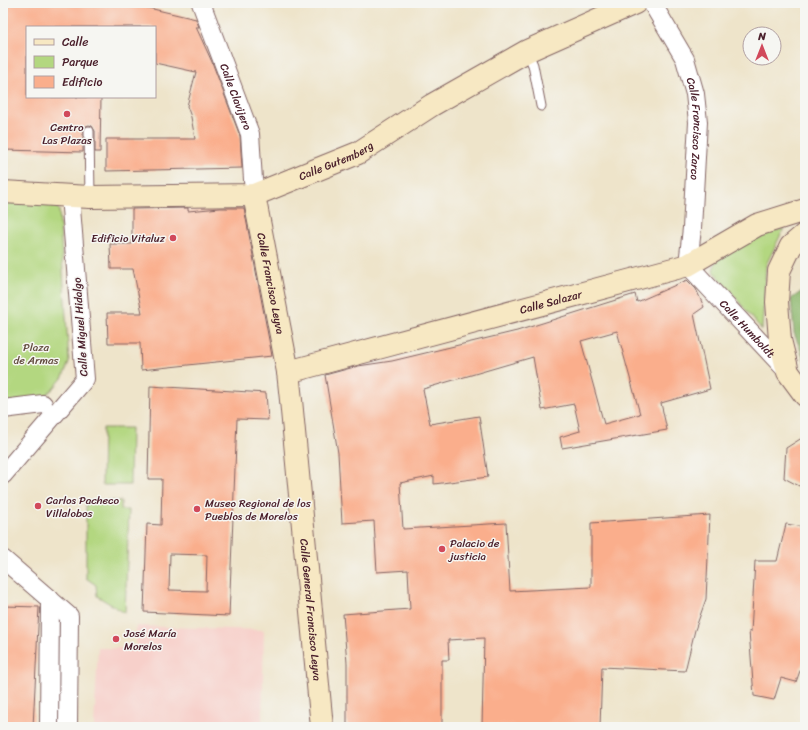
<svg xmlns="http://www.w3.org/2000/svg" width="808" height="730" viewBox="0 0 808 730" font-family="Sriracha,sans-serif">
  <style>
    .built { fill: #f7d0ca }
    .green { fill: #b3d780; stroke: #7e7b56 }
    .forest { fill: #8eb86e; stroke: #6c6c4c }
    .building { fill: #faae8c; fill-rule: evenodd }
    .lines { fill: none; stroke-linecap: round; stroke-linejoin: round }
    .lane-casing { stroke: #836463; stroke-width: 11 }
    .street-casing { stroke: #836463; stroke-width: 20 }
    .secondary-casing { stroke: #836463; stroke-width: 24 }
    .lane { stroke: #fff; stroke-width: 9 }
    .street { stroke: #fff; stroke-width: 18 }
    .secondary { stroke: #f7e8c3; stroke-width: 22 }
    .poi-dot { fill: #d1495b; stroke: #f6f6f2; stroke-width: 1.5 }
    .labels { text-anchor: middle; stroke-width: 3; stroke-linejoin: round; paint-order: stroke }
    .street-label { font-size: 11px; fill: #4a1f2b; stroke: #f6f6f2 }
    .poi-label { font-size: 11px; fill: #4a1f2b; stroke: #f6f6f2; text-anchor: start }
    .park-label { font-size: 11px; fill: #644d40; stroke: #f6f6f2 }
  </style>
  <rect width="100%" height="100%" fill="#f6f6f2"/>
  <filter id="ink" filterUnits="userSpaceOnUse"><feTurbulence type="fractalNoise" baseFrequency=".025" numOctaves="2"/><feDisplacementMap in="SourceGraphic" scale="8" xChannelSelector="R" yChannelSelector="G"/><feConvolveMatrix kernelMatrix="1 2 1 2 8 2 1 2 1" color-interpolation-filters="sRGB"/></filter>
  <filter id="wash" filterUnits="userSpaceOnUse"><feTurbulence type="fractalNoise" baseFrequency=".012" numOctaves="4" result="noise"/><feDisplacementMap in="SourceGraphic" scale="16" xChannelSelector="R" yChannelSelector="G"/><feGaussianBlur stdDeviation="0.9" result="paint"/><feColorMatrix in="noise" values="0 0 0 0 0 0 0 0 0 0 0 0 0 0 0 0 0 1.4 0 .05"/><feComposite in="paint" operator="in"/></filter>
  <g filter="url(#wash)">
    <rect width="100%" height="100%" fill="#eee4ca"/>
    <!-- built -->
    <path class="built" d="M136,626L264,630L262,727H94L98,648H136Z"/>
    <!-- green -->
    <path class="green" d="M3,201L53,203L59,210L69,362L63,377L54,388L41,399L3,403Z
      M784,228L766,265L762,330L713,270L716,261L733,246Z
      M103,428H131L130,485H102Z
      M86,501H121V510H129L125,613L97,596L96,585L86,578Z"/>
    <!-- forest -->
    <path class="forest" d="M805,289V361L794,333L791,299Z"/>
    <g id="blocks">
      <!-- building -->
      <path class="building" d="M3,3H127L196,19L199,27H196L212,62L240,136L242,168L106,171V139H195L191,117L187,106L196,72L155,63V27H27V97H101L100,152H95V131L92,126L89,125L86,126L83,131V152L3,150Z
        M188,208V211L220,208H244L272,356L141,370L140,343H108L107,313H142L133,269H111L110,244H132V209Z
        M687,280L696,289L704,307L694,314L710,389L661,403L667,430L562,448L560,437L580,431L574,404L542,410L533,357L423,389L430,424L479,416L488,477L434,484V476L400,483L403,529L506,523L510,591L591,587V523L710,515L706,599L695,630L685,671L602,667L600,727H482L484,638L448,640L449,660H442V727H347V663L343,614L410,609L408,570L377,572L374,521L342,523L338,453L325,375L358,366L392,361L517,331L635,294L637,302ZM617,331L640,414L604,424L581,341Z
        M150,386L266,393L268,420L237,419L229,616L144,612L147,524L161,525L162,479H148ZM170,554L207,555L206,591L169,590Z
        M805,436V489L784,478L786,448Z
        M786,524L805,527V657L796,682L781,678L774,700L754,696L749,631L751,632L755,561H777Z
        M3,606L39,607L33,727H3Z"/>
    </g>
  </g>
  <g filter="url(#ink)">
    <use href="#blocks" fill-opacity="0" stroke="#836463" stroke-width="1"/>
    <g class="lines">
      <!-- lane casing -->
      <g class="lane-casing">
        <path id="lane" d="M527,51L533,65L541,106
          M89,131L90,197"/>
      </g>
      <!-- street casing -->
      <g class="street-casing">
        <g id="street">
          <path id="s1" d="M201,3L250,134L254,195"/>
          <path id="s2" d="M652,3L685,59L695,94L698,122L692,228L688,265L788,372"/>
          <path d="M3,409L43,404"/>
          <path d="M3,475L85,379L70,196"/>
          <path d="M3,559L69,616L68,727"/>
          <path d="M49,727L50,599"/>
        </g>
      </g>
      <!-- secondary casing -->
      <g class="secondary-casing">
        <g id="secondary">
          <path id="s3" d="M3,192L90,197L254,195L358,153L432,105L527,51L635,3"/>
          <path id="s4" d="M254,195L288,372L291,400L322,727"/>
          <path d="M805,234L791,246L779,271L777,302L780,340L788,372L805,395"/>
          <path id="s5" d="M288,372L688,265L757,225L805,210"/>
        </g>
      </g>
      <!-- lane -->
      <use href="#lane" class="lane"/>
      <!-- street -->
      <use href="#street" class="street"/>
      <!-- secondary -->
      <use href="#secondary" class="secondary"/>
    </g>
  </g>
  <!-- markers -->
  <g class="poi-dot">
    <circle cx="67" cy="114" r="4"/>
    <circle cx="173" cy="238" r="4"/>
    <circle cx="38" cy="506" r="4"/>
    <circle cx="197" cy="509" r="4"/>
    <circle cx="442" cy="549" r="4"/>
    <circle cx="116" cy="639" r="4"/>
  </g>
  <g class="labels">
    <!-- street labels -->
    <g class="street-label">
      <text dy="4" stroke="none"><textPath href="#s1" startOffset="100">Calle Clavijero</textPath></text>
      <text dy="4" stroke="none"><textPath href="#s2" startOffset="136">Calle Francisco Zarco</textPath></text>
      <text dy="4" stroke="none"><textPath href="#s3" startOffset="340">Calle Gutemberg</textPath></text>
      <text dy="4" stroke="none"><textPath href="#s4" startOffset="90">Calle Francisco Leyva</textPath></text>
      <text dy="4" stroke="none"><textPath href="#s5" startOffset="272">Calle Salazar</textPath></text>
      <text transform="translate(80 327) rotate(-94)" y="4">Calle Miguel Hidalgo</text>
      <text dy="4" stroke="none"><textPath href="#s2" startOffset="360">Calle Humboldt</textPath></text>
      <text dy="4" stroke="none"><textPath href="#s4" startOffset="419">Calle General Francisco Leyva</textPath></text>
    </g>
    <!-- poi labels -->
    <g class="poi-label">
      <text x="67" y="131" text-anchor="middle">Centro<tspan x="67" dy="13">Las Plazas</tspan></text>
      <text x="165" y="242" text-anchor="end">Edificio Vitaluz</text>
      <text x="46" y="504">Carlos Pacheco<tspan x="46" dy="13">Villalobos</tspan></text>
      <text x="205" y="507">Museo Regional de los<tspan x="205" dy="13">Pueblos de Morelos</tspan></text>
      <text x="450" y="547">Palacio de<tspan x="450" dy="13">justicia</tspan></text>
      <text x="124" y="637">José María<tspan x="124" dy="13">Morelos</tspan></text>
    </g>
    <!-- park labels -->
    <g class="park-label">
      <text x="36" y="351">Plaza<tspan x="36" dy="13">de Armas</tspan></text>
    </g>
  </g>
  <!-- margin -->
  <rect width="808" height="730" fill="none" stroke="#f6f6f2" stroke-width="16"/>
  <!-- legend -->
  <rect x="26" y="26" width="130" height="72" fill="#f6f6f2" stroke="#b1a0a2"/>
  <rect x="34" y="39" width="20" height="6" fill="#f7e8c3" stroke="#b1a0a2"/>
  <text x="62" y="46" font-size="12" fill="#4a1f2b">Calle</text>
  <rect x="34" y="56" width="20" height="12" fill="#b3d780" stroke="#b1a0a2"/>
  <text x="62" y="66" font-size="12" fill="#4a1f2b">Parque</text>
  <rect x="34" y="76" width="20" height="12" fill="#faae8c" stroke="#b1a0a2"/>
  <text x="62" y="86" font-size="12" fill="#4a1f2b">Edificio</text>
  <!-- north arrow -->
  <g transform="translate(762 46)"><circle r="19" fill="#f6f6f2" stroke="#b1a0a2"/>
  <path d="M0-3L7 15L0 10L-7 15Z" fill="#d1495b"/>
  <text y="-6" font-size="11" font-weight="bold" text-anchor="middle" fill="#4a1f2b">N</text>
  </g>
</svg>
